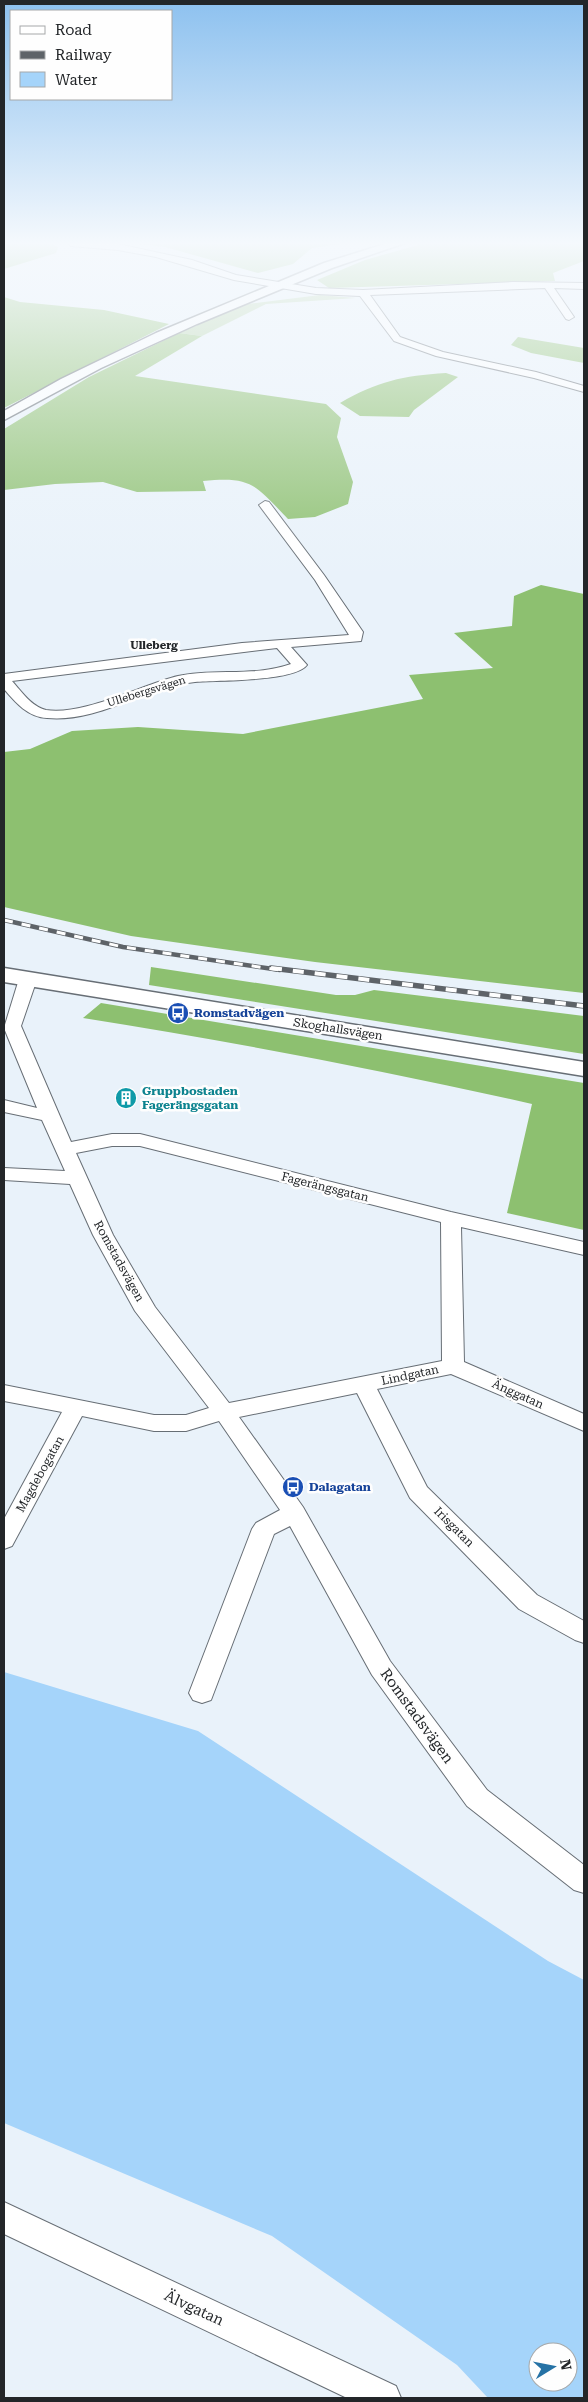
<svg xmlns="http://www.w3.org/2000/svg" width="588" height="2402" viewBox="0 0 588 2402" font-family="'Roboto Serif',serif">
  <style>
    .green { fill: #b1d0a1 }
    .forest { fill: #8dc070 }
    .water { fill: #a5d4fa; fill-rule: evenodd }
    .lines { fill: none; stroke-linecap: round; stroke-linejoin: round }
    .minor-casing { stroke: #676e75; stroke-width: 2 }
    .major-casing { stroke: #676e75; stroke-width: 3 }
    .minor { fill: #fff; fill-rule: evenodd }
    .major { fill: #fff; fill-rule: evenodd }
    .rail-far1-casing { stroke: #5e6368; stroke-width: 4.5 }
    .rail-casing { stroke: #5e6368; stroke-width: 5.5 }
    .rail-far1 { stroke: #fefefe; stroke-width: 3; stroke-dasharray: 9; stroke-linecap: butt }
    .rail { stroke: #fefefe; stroke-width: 4; stroke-dasharray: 11; stroke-linecap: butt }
    .labels { text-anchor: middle; stroke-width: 5; stroke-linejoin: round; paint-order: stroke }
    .far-neighbourhood-label { font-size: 11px; font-weight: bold; fill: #232629; stroke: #fefefe }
    .far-street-label { font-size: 11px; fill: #232629; stroke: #fefefe }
    .transit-label { font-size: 12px; font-weight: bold; fill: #164399; stroke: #fefefe; text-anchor: start }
    .street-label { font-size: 12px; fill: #232629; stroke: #fefefe }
    .culture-label { font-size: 12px; font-weight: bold; fill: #0d838f; stroke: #fefefe; text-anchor: start }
    .near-street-label { font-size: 15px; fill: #232629; stroke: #fefefe }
  </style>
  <rect width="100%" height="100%" fill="#e9f2fa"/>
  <!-- green -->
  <path class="green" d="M320,295L356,298L266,304L202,336L179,333L247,304Z"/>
  <!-- forest -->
  <path class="forest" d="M4,243H51L58,247L56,253L4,269Z
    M131,243H347L312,248L293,264L258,273L165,247Z
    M425,243H584V261L553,273L555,281L329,288L317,280L365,260Z
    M4,297L20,302L104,310L169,324L4,408Z
    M179,333L202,336L135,376L326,404L341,418L337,437L353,482L348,504L315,517L288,519C255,485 252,476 203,481L206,491L137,492L103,482L55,484L4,490V429L89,377Z
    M518,337L584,348V363L531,353L511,345Z
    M446,373L458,377L414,410L409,417L360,416L340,403C378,381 402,376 446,373Z
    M541,585L584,594V993L315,962L131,936L4,907V752L30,749L72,731L138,727L243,734L423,699L409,675L493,668L454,633L512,626L514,596Z
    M151,967L336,995H355L374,990L584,1016V1054L149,985Z
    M101,1003L584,1083V1230L507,1213L532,1104C383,1070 234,1042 83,1018Z"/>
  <!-- water -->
  <path class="water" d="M4,1672L198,1731L548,1961L584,1980V2398H488L457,2365L272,2236L4,2123ZM538,2352H568V2382H538Z"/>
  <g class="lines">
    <!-- minor casing -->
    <g class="minor-casing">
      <path id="minor" d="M67,243L118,244L192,260L236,275L316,288L363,290L513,282L584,283V289L554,288L574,317L569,320L566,319L545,288L370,295L400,337L443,352L536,372L584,386V392L534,378L436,356L394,341L360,296L316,294L234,280L156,257L118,250L71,246Z
        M265,501L269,502L324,575L363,632L361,641L291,647L307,665C294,682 217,680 195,682C145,687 98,723 47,718C28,717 16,703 4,689V674L242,643L349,635L315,580L259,505ZM277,648L291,664C255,677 215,668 178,676C141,685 83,716 46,710C32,707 21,691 12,681Z
        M28,974L34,975L37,979L21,1026L71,1142L112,1134H140L451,1212L584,1242V1255L461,1227L464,1362L584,1414V1431L451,1374L377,1389L427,1487L537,1595L584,1621V1643L575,1640L519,1609L410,1498L357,1393L239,1417L303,1507L390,1661L487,1790L584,1865V1893L574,1890L467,1806L372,1675L290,1526L274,1534L211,1700L202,1703L193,1700L189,1693L252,1529L256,1523L280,1510L219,1421L186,1431H154L82,1416L12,1546L4,1549V1519L62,1412L4,1401V1385L154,1415H186L209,1408L135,1311L93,1235L70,1184L4,1180V1168L65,1171L42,1120L4,1112V1100L37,1108L4,1028L19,979L22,975ZM112,1146H140L441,1222L442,1361L229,1403L155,1307L113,1235L76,1153Z
        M4,2202L396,2386L401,2398H347L4,2234Z"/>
    </g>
    <!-- major casing -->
    <g class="major-casing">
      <path id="major" d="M388,243H405L332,268L197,324L101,368L4,420V411L61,379L156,333L324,263Z
        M4,968L584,1062V1076L4,982Z"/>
    </g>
    <!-- minor -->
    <use href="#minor" class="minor"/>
    <!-- major -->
    <use href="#major" class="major"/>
    <!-- rail-far1 casing -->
    <g class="rail-far1-casing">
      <path id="rail-far1" d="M4,920L123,947L280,970"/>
    </g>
    <!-- rail casing -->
    <g class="rail-casing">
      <path id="rail" d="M271,968L584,1006"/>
    </g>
    <!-- rail-far1 -->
    <use href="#rail-far1" class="rail-far1"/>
    <!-- rail -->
    <use href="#rail" class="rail"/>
  </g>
  <!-- sky -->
  <linearGradient id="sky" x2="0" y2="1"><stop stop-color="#8dc1ef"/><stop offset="0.42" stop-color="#f5f9fd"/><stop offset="1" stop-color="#f5f9fd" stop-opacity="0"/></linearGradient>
  <rect width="588" height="579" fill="url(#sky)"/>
  <!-- icons -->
  <defs>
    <g id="bus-disc" transform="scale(1.125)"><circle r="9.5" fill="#1a4fb4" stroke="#fefefe"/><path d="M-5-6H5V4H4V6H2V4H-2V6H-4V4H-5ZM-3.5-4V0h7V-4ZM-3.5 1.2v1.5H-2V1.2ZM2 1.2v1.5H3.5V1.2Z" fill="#fff"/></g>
    <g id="building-disc" transform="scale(1.125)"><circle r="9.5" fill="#0f9aa8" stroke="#fefefe"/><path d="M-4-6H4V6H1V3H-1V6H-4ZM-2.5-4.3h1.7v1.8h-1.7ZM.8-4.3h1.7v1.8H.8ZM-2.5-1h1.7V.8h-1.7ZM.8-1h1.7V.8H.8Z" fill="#fff"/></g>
  </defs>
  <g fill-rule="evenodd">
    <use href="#bus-disc" x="178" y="1013"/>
    <use href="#building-disc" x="126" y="1098"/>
    <use href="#bus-disc" x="293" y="1487"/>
  </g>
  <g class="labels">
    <!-- far-neighbourhood labels -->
    <g class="far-neighbourhood-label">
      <text x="154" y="649">Ulleberg</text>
    </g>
    <!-- far-street labels -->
    <g class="far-street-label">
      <text transform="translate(146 691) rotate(-17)" y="4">Ullebergsvägen</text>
    </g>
    <!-- transit labels -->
    <g class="transit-label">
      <text x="194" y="1017">Romstadvägen</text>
      <text x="309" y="1491">Dalagatan</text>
    </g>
    <!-- street labels -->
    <g class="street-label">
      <text transform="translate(338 1029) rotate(9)" y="4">Skoghallsvägen</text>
      <text transform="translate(325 1187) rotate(14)" y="4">Fagerängsgatan</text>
      <text transform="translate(119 1261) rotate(61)" y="4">Romstadsvägen</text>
      <text transform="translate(410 1375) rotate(-12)" y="4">Lindgatan</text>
      <text transform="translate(518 1394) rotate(24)" y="4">Änggatan</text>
      <text transform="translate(40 1474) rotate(-61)" y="4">Magdebogatan</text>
      <text transform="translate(454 1527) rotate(45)" y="4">Irisgatan</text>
    </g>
    <!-- culture labels -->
    <g class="culture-label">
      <text x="142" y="1095">Gruppbostaden<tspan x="142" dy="14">Fagerängsgatan</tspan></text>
    </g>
    <!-- near-street labels -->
    <g class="near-street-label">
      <text transform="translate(417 1716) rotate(54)" y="5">Romstadsvägen</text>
      <text transform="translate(194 2308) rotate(25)" y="5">Älvgatan</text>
    </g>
  </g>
  <!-- border -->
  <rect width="588" height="2402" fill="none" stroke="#232629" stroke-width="10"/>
  <!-- legend -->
  <rect x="10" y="10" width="162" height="90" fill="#fefefe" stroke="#a6a8a9"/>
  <rect x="20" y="26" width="25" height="8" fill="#ffffff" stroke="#a6a8a9"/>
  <text x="55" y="35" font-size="15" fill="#232629">Road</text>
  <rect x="20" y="51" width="25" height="8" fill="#5e6368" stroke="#a6a8a9"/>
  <text x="55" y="60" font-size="15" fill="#232629">Railway</text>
  <rect x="20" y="72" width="25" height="15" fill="#a5d4fa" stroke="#a6a8a9"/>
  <text x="55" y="85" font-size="15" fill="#232629">Water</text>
  <!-- north arrow -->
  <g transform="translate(553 2367) rotate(80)"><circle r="24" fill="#fefefe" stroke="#a6a8a9"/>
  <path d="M0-4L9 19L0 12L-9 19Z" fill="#2672a5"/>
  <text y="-8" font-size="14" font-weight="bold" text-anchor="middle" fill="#232629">N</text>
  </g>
</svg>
